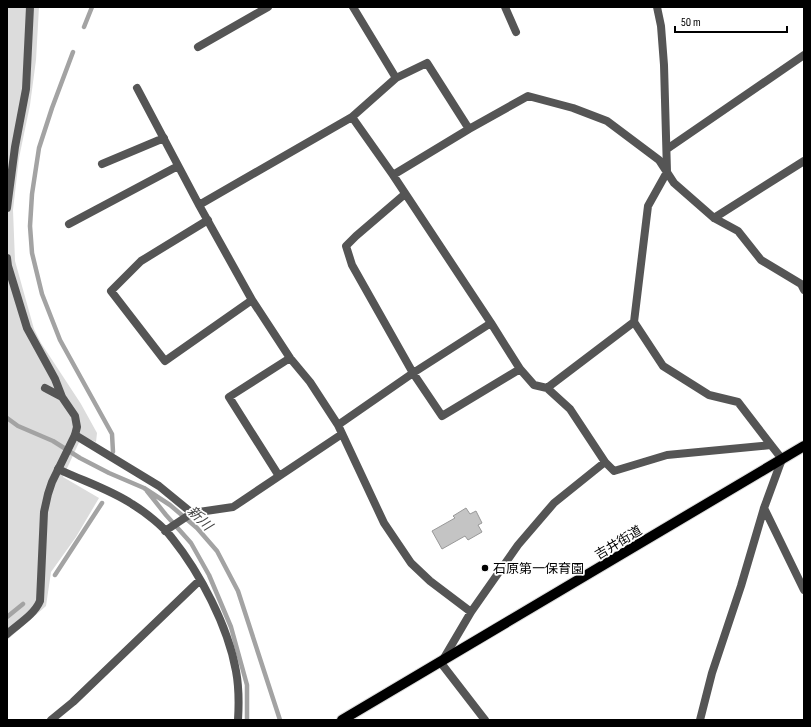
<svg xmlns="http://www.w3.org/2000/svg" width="811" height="727" viewBox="0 0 811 727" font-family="'Sofia Sans Condensed','Noto Sans JP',sans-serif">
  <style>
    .green { fill: #dcdcdc }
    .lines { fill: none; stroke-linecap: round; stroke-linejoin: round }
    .stream { stroke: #a3a3a3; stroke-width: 4.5 }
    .building { fill: #c4c4c4; stroke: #999 }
    .primary-casing { stroke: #dbdbdb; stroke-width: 12 }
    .service { stroke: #555; stroke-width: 8 }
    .minor { stroke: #555; stroke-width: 8 }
    .primary { stroke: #000; stroke-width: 10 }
    .poi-dot { fill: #000; stroke: #fff; stroke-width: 1.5 }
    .labels { text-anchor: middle; stroke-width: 3.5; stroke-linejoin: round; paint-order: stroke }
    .street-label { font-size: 13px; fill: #000; stroke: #fff }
    .poi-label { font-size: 13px; fill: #000; stroke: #fff; text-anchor: start }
    .water-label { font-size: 14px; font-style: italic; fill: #444; stroke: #fff }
  </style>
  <rect width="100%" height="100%" fill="#fff"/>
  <!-- green -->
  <path class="green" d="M7,7H39L36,60L30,105L19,158L13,210L15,261L34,329L41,343L81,404L97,433L96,442L82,436L63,477L99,498L76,537L51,572L46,606L7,640Z"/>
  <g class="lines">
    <!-- stream -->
    <path class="stream" d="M84,27L92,7
      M73,52L52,108L39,148L32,194L30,226L32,253L42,294L60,340L112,434L113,452
      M7,418L18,426L53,441L80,458L109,473L144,488L170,505L197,528L217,551L238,591L280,720
      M147,491L166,515L191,543L209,575L231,627L247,685V720
      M55,575L102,503
      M7,617L23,604"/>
  </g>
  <!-- building -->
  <path class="building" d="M466,508L470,514L476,511L482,523L478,525L482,532L468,540L465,536L442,549L432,531L455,518L453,516Z"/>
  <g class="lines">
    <!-- primary casing -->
    <g class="primary-casing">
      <path id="primary" d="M342,720L804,446"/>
    </g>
    <!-- service -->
    <path class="service" d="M7,208L15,147L26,89L30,7
      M7,258L8,266L27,328L55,379L62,397
      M7,634C18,624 34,615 40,601L44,512L48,494L52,482L75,435L77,427L75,416L62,397L45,388"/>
    <!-- minor -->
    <path class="minor" d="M505,7L516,32
      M198,47L268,7
      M396,78L427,63L469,129
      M137,88L199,205L252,300L290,358L310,382L338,425L384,523L411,563L430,581L471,612
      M352,117L393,175L491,323L520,369L534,385L547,388L570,409L605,462
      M667,149L804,55
      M102,164L164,138
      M393,175L469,129L528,96L573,108L607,121L659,160L674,183L714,218L738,231L761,260L801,284L804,290
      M405,194L356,236L346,246L352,265L413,373L442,416L520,369
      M199,205L352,117L396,78L353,7
      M714,218L804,161
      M208,220L141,261L111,291L165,361L252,300
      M69,224L178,166
      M634,322L663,366L709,395L738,402L771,445
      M547,388L634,322L648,206L667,172L664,65L661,26L657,7
      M338,425L413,373L491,323
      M75,435L159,486L192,513L233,507L342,434
      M58,469C83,481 109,489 132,504C145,512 163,526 172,538C200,573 228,626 236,671C239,687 239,704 238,720
      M279,476L229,397L290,358
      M764,508L804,590
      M165,531L192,513
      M51,720L73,702L200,580
      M485,720L441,663L471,612L518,545L554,503L605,462L614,471L667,455L771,445L782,459L764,508L741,586L712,673L700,720"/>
    <!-- primary -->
    <use href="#primary" class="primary"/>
  </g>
  <!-- markers -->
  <circle class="poi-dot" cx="485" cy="568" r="4"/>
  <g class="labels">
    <!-- street labels -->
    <g class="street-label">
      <text transform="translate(618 542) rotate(-31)" y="5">吉井街道</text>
    </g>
    <!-- poi labels -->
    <g class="poi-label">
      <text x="493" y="573">石原第一保育園</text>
    </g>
    <!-- water labels -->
    <g class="water-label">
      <text transform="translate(200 518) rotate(44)" y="5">新川</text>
    </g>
  </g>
  <!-- border -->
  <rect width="811" height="727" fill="none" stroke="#000000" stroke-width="16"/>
  <!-- scale -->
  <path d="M675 26v6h112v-6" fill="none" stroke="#000000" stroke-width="2"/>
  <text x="681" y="26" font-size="12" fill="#000000" stroke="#ffffff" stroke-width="3" paint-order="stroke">50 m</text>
</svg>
